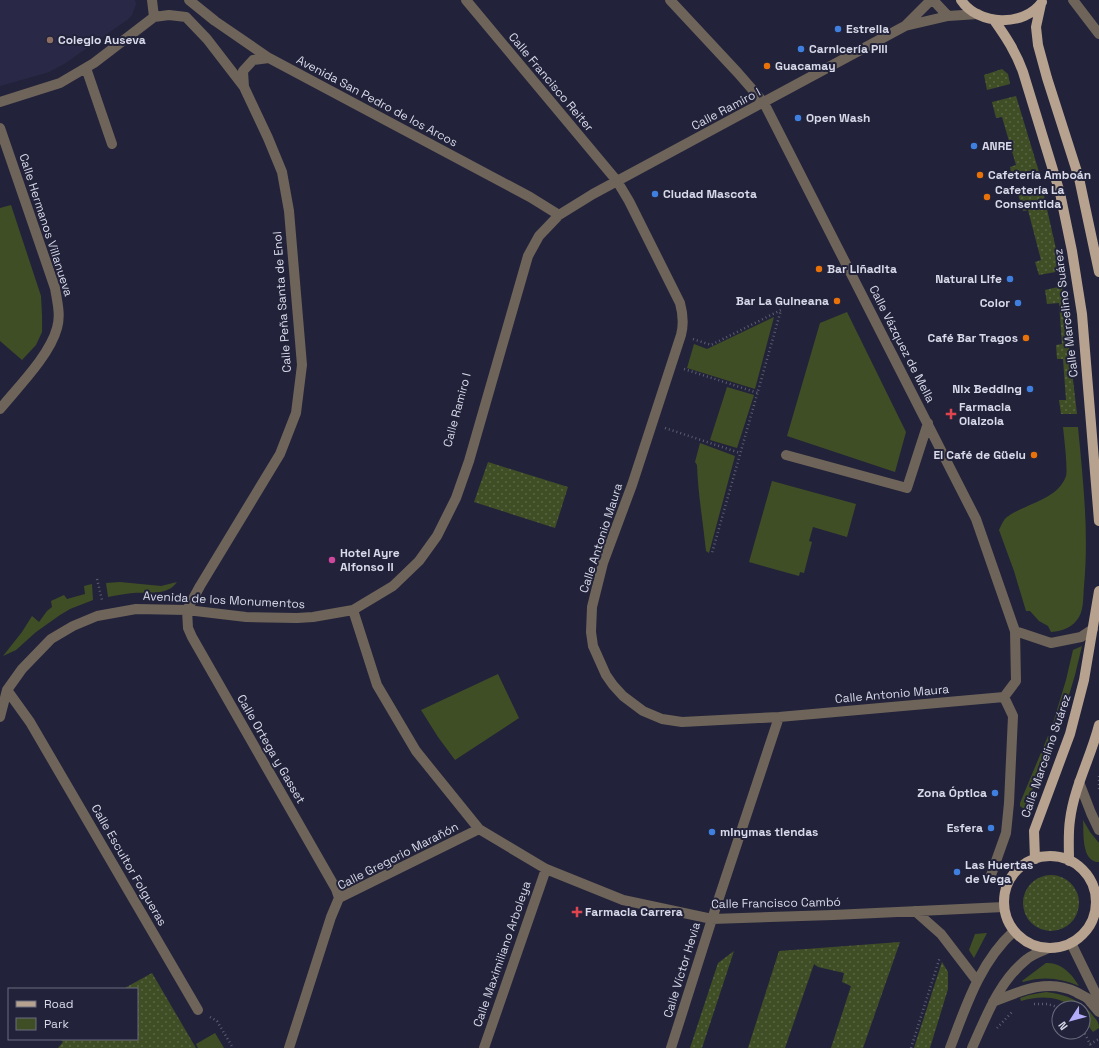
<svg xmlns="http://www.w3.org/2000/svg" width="1099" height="1048" viewBox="0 0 1099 1048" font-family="'Space Grotesk',sans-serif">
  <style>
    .built { fill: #292947 }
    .green { fill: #404e25 }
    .garden { fill: url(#garden-dots) }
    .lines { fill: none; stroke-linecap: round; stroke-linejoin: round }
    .path { stroke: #5c5d72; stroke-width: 2.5; stroke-dasharray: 1 3; stroke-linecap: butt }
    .minor { stroke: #6e645a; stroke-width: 10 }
    .major { stroke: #b6a28e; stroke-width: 10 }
    .shop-dot { fill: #3f7fe0; stroke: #22233a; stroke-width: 1.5 }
    .education-dot { fill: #8d6e63; stroke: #22233a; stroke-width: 1.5 }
    .food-dot { fill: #e8710a; stroke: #22233a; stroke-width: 1.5 }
    .health-dot { fill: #e0444e; stroke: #22233a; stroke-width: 1.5 }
    .hotel-dot { fill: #d1479c; stroke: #22233a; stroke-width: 1.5 }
    .labels { text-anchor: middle; stroke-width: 4; stroke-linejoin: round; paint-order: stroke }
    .poi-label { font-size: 12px; font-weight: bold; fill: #d8d9e9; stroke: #22233a; text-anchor: start }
    .street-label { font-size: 12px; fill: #d8d9e9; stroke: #22233a }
  </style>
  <defs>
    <pattern id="garden-dots" width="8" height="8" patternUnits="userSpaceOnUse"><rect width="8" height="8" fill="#404e25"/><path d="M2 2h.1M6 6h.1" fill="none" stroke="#5b6745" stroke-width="1.8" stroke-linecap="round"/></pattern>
  </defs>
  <rect width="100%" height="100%" fill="#22233a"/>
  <!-- built -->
  <path class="built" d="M0,0H135L136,4L132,15L127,20L64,64L49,72L0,86Z"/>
  <!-- green -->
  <path class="green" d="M11,205L41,296L42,315V332L36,345L22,360L0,341V208Z
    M847,312L906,432L895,472L787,436L820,323Z
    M774,317L755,389L687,368L694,344L707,349Z
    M727,387L754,395L737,448L710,440Z
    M1063,427H1078C1083,481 1089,531 1084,586C1083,596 1084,608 1079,617C1073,627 1063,631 1051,632L1048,626L1039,621L1030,611H1026L1014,571L999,530C1001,526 1003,520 1007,517C1024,504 1058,500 1066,476C1068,469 1064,437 1063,427Z
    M700,443L735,456L709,553L706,551C703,522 698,494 697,465L695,462Z
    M772,481L856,504L847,537L813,527L809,541L812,542L804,573L800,572L799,576L749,562Z
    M120,582L161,586L177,582C168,596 148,592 133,593C125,594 116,595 108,597L106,583Z
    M92,584L93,600L70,609L60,615L36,632L16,650L3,656L22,632L32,616L39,622L47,611L52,607L51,601L64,595L67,599L85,594L84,586Z
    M1082,646L1075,675L1060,725L1053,723L1066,680L1073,650Z
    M498,674L519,718L455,760L438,737L421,710Z
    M1048,736L1055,739L1024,809L1020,806V803Z
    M1083,820L1090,832L1099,843V862C1081,862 1084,833 1083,820Z
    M987,933L974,958L969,950L975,934Z
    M1046,963C1061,962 1072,974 1079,986C1061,978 1043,976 1023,982L1022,981Z
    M1046,992C1065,994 1083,1001 1094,1017C1097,1020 1099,1023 1099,1028L1093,1032L1083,1019V1008H1072C1059,995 1038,996 1021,1001L1020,998L1029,995Z
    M215,1033L224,1048H198L196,1044Z"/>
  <!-- garden -->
  <path class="garden" d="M1002,69L1008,74L1010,84L987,90L984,75Z
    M1016,96L1039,172L1013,179L1010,167L1016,165L1002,117L996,118L992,102Z
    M1042,187L1061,271L1039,275L1035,262L1041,260L1028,210L1023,211L1018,194Z
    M1062,286L1077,414H1061L1059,400H1066L1063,359H1057L1056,345L1062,344L1059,303L1047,304L1045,290Z
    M488,462L568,487L555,528L474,502Z
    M1023 903a28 28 0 1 1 56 0a28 28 0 1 1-56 0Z
    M900,942L863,1048H831L851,986L842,982L844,973L818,967L814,964L785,1048H748L779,951Z
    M734,951L702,1048H690L718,963Z
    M942,962L948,972V989L930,1048H914Z
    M152,973L196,1048H58L63,1042L60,1039H137V989H123Z"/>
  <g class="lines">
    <!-- path -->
    <path class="path" d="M693,339L711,345L781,310L712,553
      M684,369L758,393
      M665,428L740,453
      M97,579L102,600
      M1099,789V776
      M1034,1004H1047L1061,1008
      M210,1017L217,1021L233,1048
      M997,1028L1013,1011
      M1083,1030L1092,1048
      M1090,1044L1099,1039
      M911,1048L940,957"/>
    <!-- minor -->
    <path class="minor" d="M189,0L215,21L269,58L530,197L559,215
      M466,0L617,181L629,201L680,303C683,314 684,324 681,335L632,485L603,563L592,607L591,632L593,646L606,675L613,685L623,696L643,711L662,719L682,722L779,717L1004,697
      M670,0L738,73L764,103L976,519L1015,631L1016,681L1004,697L1013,716L1009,803L1006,833L990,878
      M933,0L948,16
      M1073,0L1099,34
      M154,17L169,15L186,17L207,39L244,87L268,138L282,172L289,211L302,365L296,413L280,454L200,586L187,610
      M905,26L948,16L978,14
      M86,68L112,144
      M244,87L243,71L253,60L269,58
      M0,102L60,83L94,63L154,17L152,0
      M0,128L55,288C57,301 61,315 57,328C50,355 18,387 0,409
      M786,455L907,488L928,423
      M187,610L188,628L192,637L336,889L339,898
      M353,610L377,685L416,751L479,829L546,869L623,900L712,919L833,915L1004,907
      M1015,631L1051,643L1081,637L1093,629
      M7,690L30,722L198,1010
      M0,717L7,690L22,669L51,639L73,626L97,616L136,609L187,610L246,617L297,618L313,617L353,610L393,586L419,561L437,536L456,498L469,461L528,256L539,236L559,215L593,194L905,26L931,0
      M1079,782L1091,813L1099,830
      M915,911L941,934L977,981
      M1071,943L1099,1000
      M993,1002C1020,991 1048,978 1076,992C1079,994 1084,996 1087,998C1091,1002 1095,1008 1099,1012
      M289,1048L331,917L339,898L479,829
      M484,1048L546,869
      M671,1048L712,919L779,717
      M950,1048C966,1006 980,962 1014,931
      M972,1048C986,1017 999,981 1027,959C1033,954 1042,951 1049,948"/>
    <!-- major -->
    <path class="major" d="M961,0C978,26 1025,27 1042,2
      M1041,4L1036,27L1038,45L1047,78L1079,178L1099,272
      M994,20C1006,37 1016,52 1023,72L1060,193L1072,251L1082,314L1099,521
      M1004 902a46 46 0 1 1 92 0a46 46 0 1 1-92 0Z
      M1035,859L1034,831L1070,734L1084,680L1099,591
      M1069,861C1069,848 1068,833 1070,820C1074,787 1091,757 1099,725"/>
  </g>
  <!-- markers -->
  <g class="shop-dot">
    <circle cx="838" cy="29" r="4"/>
    <circle cx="801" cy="49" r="4"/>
    <circle cx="798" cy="118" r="4"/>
    <circle cx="974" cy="146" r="4"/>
    <circle cx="655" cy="194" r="4"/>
    <circle cx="1010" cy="279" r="4"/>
    <circle cx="1018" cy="303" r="4"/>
    <circle cx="1030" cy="389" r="4"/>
    <circle cx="995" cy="793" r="4"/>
    <circle cx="991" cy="828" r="4"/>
    <circle cx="712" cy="832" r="4"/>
    <circle cx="957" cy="872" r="4"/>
  </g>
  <circle class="education-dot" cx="50" cy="40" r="4"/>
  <g class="food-dot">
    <circle cx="767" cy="66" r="4"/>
    <circle cx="980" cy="175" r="4"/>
    <circle cx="987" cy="197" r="4"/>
    <circle cx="819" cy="269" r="4"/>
    <circle cx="837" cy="301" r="4"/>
    <circle cx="1026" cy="338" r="4"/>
    <circle cx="1034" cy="455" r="4"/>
  </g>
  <g class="health-dot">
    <path d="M949 408h4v4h4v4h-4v4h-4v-4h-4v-4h4z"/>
    <path d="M575 906h4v4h4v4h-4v4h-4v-4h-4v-4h4z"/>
  </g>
  <circle class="hotel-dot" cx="332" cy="560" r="4"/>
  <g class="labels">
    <!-- poi labels -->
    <g class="poi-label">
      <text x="846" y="33">Estrella</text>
      <text x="58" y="44">Colegio Auseva</text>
      <text x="809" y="53">Carnicería Pili</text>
      <text x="775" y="70">Guacamay</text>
      <text x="806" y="122">Open Wash</text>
      <text x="982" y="150">ANRE</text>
      <text x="988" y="179">Cafetería Amboán</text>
      <text x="995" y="194">Cafetería La<tspan x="995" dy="14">Consentida</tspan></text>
      <text x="663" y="198">Ciudad Mascota</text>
      <text x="827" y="273">Bar Liñadita</text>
      <text x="1002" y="283" text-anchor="end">Natural Life</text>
      <text x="829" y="305" text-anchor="end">Bar La Guineana</text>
      <text x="1010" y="307" text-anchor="end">Color</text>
      <text x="1018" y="342" text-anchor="end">Café Bar Tragos</text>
      <text x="1022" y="393" text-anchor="end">Nix Bedding</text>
      <text x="959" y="411">Farmacia<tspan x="959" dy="14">Olaizola</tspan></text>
      <text x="1026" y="459" text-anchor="end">El Café de Güelu</text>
      <text x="340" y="557">Hotel Ayre<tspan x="340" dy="14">Alfonso II</tspan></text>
      <text x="987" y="797" text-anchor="end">Zona Óptica</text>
      <text x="983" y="832" text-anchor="end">Esfera</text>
      <text x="720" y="836">minymas tiendas</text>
      <text x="965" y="869">Las Huertas<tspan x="965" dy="14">de Vega</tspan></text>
      <text x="585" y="916">Farmacia Carrera</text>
    </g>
    <!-- street labels -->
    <g class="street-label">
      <text transform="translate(551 82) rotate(50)" y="4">Calle Francisco Reiter</text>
      <text transform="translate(377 101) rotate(28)" y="4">Avenida San Pedro de los Arcos</text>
      <text transform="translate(726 109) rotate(-28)" y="4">Calle Ramiro I</text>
      <text transform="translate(46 225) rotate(72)" y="4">Calle Hermanos Villanueva</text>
      <text transform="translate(282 302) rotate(-94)" y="4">Calle Peña Santa de Enol</text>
      <text transform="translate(1066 313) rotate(-97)" y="4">Calle Marcelino Suárez</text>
      <text transform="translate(902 344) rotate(63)" y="4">Calle Vázquez de Mella</text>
      <text transform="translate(457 410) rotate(-75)" y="4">Calle Ramiro I</text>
      <text transform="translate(601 538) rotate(-72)" y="4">Calle Antonio Maura</text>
      <text transform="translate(224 600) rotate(3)" y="4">Avenida de los Monumentos</text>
      <text transform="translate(892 694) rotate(-5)" y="4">Calle Antonio Maura</text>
      <text transform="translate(271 749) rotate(60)" y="4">Calle Ortega y Gasset</text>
      <text transform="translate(1046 756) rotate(-71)" y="4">Calle Marcelino Suárez</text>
      <text transform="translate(398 856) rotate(-27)" y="4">Calle Gregorio Marañón</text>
      <text transform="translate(129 865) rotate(60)" y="4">Calle Escultor Folgueras</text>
      <text transform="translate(776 903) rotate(-1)" y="4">Calle Francisco Cambó</text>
      <text transform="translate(502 954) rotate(-71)" y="4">Calle Maximiliano Arboleya</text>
      <text transform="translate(682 970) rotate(-73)" y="4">Calle Víctor Hevia</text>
    </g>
  </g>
  <!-- legend -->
  <rect x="8" y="988" width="130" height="52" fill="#22233a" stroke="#6b6c80"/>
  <rect x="16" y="1001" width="20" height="6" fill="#b6a28e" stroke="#6b6c80"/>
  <text x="44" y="1008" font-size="12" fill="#d8d9e9">Road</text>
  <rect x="16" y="1018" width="20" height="12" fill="#404e25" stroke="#6b6c80"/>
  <text x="44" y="1028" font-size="12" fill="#d8d9e9">Park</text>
  <!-- north arrow -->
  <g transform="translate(1071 1020) rotate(234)"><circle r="19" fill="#22233a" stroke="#6b6c80"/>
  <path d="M0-3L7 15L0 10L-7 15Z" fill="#b3acf9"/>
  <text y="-6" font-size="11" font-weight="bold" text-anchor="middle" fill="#d8d9e9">N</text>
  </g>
</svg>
